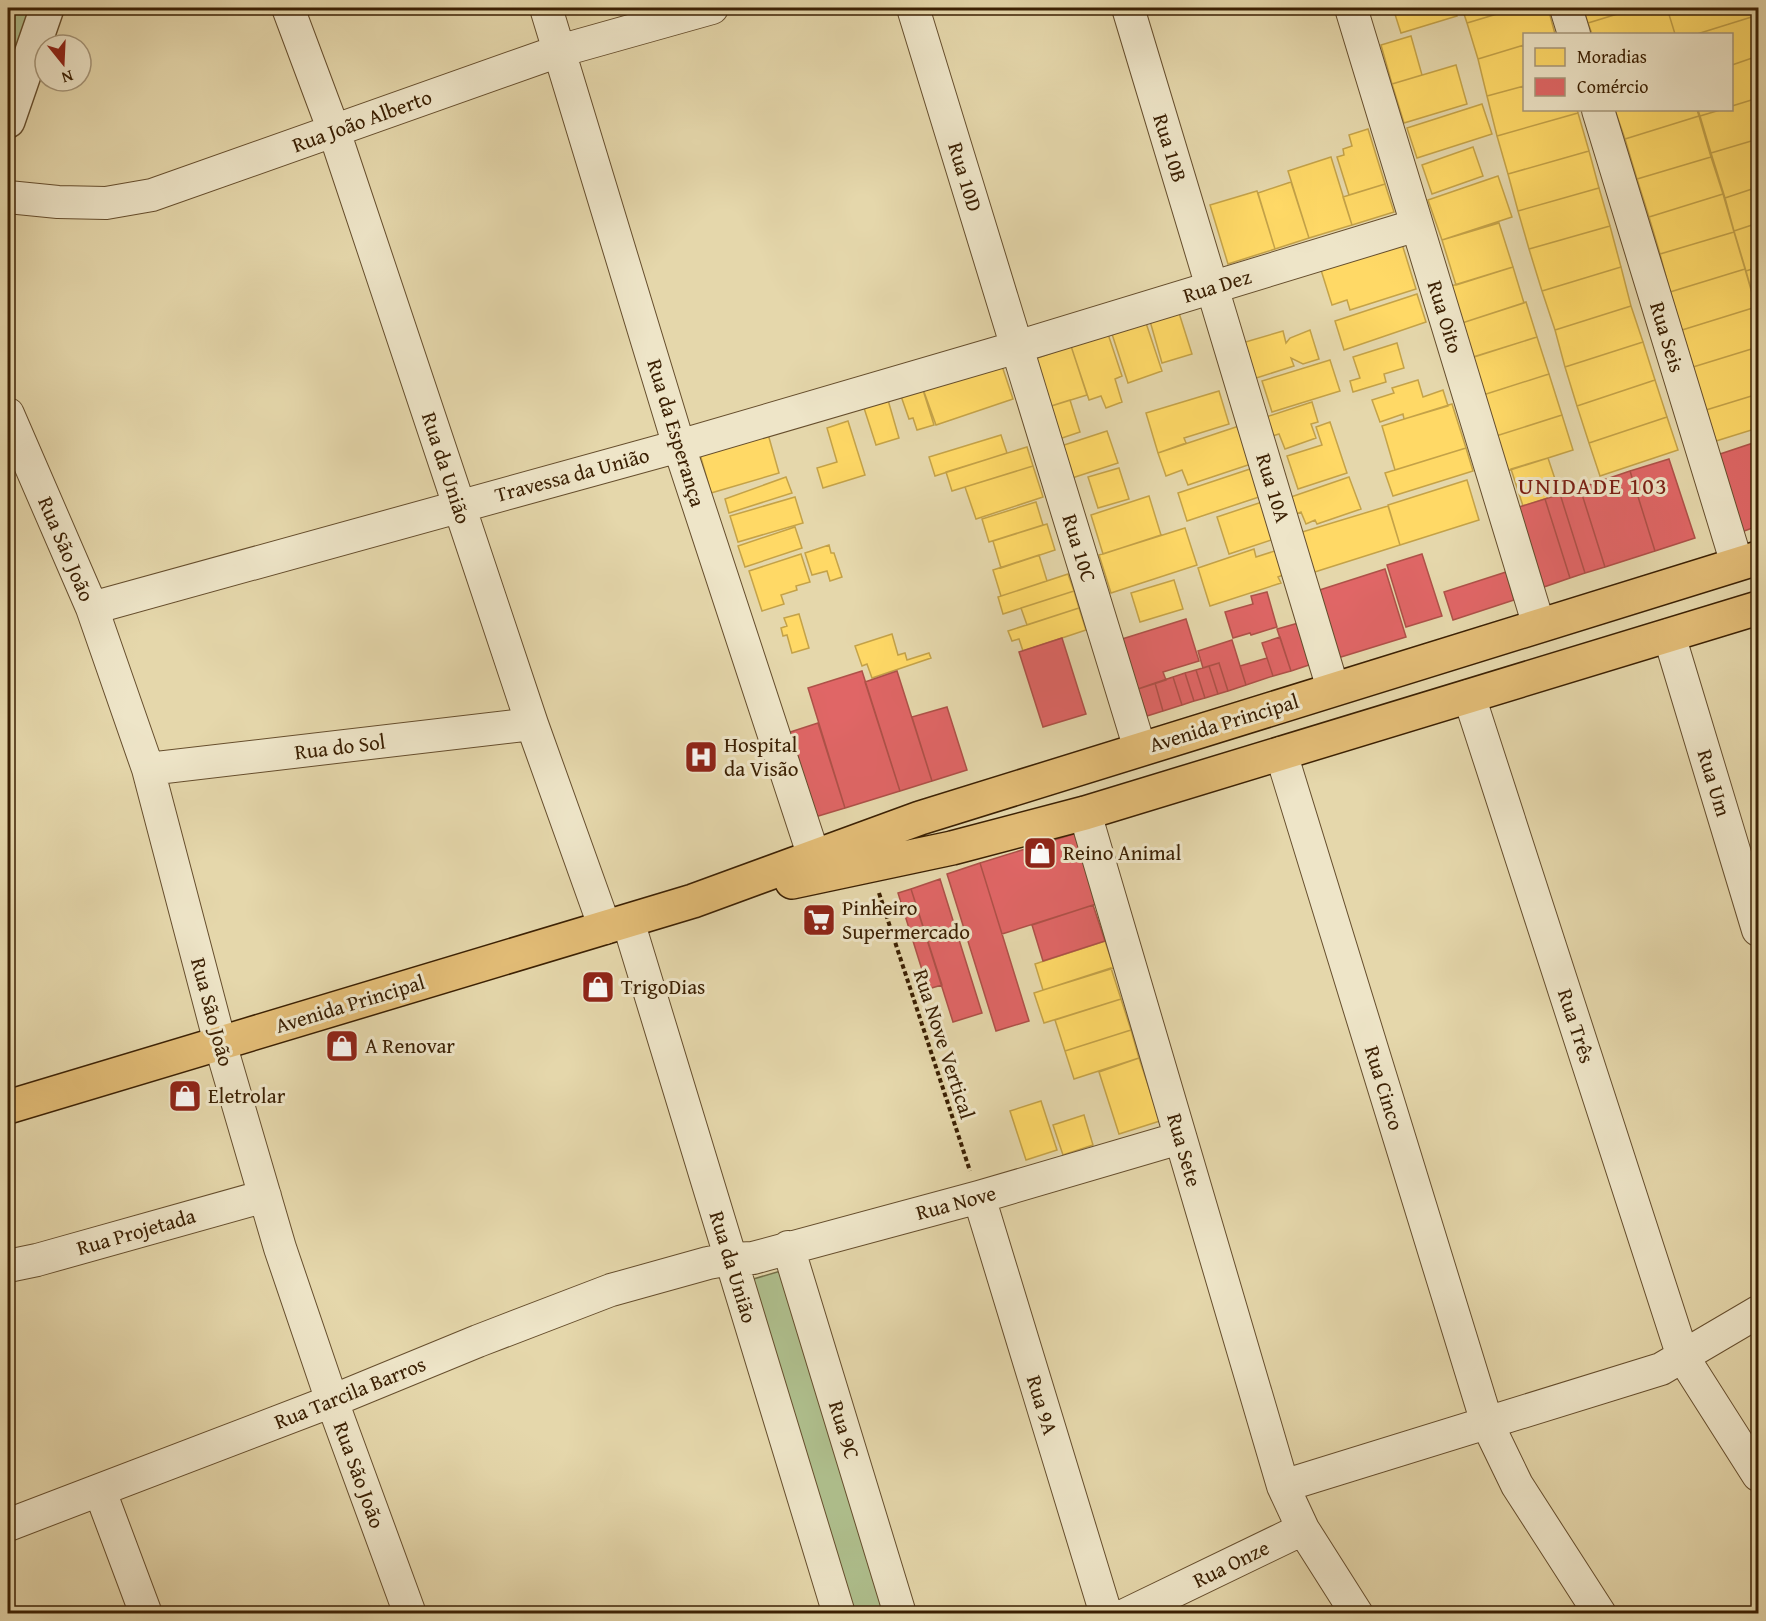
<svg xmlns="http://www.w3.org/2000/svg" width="1766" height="1621" viewBox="0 0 1766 1621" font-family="'Gentium Book Plus',serif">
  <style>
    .green { fill: #afbf8d; stroke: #757048; stroke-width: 1.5 }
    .homes { fill: #ffd966; stroke: #c4a248; stroke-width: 1.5 }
    .shops { fill: #e06666; stroke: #ae5148; stroke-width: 1.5 }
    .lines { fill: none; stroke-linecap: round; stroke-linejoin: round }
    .minor-casing { stroke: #664e2d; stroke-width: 34 }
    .tertiary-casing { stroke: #664e2d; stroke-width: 36 }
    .primary-casing { stroke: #3b2003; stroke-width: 36 }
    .path { stroke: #3b2003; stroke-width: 4; stroke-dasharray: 4.5 3; stroke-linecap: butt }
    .minor { stroke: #eee5c8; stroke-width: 32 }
    .tertiary { stroke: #eee5c8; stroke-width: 33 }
    .primary { stroke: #e2bc76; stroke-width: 33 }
    .labels { text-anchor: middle; stroke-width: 6; stroke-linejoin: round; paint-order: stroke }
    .street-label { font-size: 21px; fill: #3b2003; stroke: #eee5c8 }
    .poi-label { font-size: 21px; fill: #3b2003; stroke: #eee5c8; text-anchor: start }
    .quarter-label { font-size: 24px; letter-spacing: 1.5px; fill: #7a1f14; stroke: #eee5c8 }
  </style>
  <rect width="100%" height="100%" fill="#e5d7ab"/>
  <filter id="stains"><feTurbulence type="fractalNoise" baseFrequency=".00333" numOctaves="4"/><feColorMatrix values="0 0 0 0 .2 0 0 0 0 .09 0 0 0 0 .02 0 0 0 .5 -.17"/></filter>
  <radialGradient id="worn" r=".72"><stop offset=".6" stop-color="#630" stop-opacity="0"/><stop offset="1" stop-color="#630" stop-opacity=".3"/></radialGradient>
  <!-- green -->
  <path class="green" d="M15,8H33L8,77V28Z
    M784,1270L888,1613H854L750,1280Z"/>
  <!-- homes -->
  <path class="homes" d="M1393,8H1454L1457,16L1401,33Z
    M1462,8H1517L1467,23Z
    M1517,8H1548L1555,34H1524V45L1478,59L1467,23Z
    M1583,8H1637L1588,23Z
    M1637,8H1667L1675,34H1592L1588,23Z
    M1667,8H1758V15L1697,34H1675Z
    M1758,15V56L1732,65V34H1697Z
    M1411,36L1422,75L1392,84L1381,45Z
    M1524,45V86L1487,96L1478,59Z
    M1758,56V98L1732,106V65Z
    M1456,65L1467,104L1404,123L1392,84Z
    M1524,86V110H1577L1578,113L1497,136L1487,96Z
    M1758,98V139L1711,153L1700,116L1720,110H1732V106Z
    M1482,104L1492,134L1417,158L1407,128Z
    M1615,110H1697L1699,116L1625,139Z
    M1698,110H1720L1700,116Z
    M1578,113L1589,151L1508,174L1497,136Z
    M1699,116L1711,157L1637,179L1625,139Z
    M1368,129L1385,184L1349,195L1337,157L1344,155L1343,149L1352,146L1349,135Z
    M1758,139V187L1725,198L1711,153Z
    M1473,147L1483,176L1432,194L1422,165Z
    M1589,151L1599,188L1518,211L1508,174Z
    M1331,157L1352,225L1309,238L1288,171Z
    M1711,157L1723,194L1649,217L1637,179Z
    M1498,176L1512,217L1442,240L1428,200Z
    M1291,182L1309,238L1275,249L1258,193Z
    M1385,184L1394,212L1352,225L1343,197Z
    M1758,187V223L1734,231L1725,198Z
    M1599,188L1610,226L1529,249L1518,211Z
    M1257,191L1275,249L1228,264L1210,205Z
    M1723,194L1734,232L1660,254L1649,217Z
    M1499,223L1513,267L1456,285L1442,240Z
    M1758,223V267L1746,271L1734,231Z
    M1610,226L1621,267L1542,291L1529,249Z
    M1734,232L1745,269L1670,292L1660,254Z
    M1402,244L1416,289L1350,310L1347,300L1332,305L1321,270Z
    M1513,267L1524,303L1462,323L1451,286Z
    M1621,267L1631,306L1555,330L1542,291Z
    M1758,267V306L1756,307L1746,271Z
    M1745,269L1756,307L1682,330L1670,292Z
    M1417,294L1426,322L1344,350L1335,321Z
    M1526,302L1537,337L1473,357L1462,323Z
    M1631,306L1643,342L1565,367L1555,330Z
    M1756,307L1758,314V347L1693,367L1682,330Z
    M1179,313L1192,354L1162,363L1150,321Z
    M1146,323L1162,371L1128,383L1112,334Z
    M1310,330L1319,359L1303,364L1291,358L1294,366L1253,379L1242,343L1283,331L1286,343L1290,338Z
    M1108,334L1122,376L1115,379L1122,402L1106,408L1101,396L1089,400L1071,346Z
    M1537,337L1549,374L1483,395L1471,358Z
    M1643,342L1655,380L1577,406L1565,367Z
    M1397,343L1404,368L1384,374L1386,382L1353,392L1350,381L1360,378L1353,357Z
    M1071,346L1087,395L1048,407L1032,360Z
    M1758,347V394L1706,410L1693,367Z
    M1330,360L1340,391L1272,412L1262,381Z
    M1001,363L1013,399L936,425L923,389Z
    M1549,374L1562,415L1496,436L1483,395Z
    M1418,380L1423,397L1443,390L1448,406L1404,419L1403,414L1380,422L1372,400L1394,393L1392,388Z
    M1655,380L1667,417L1589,443L1577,406Z
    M923,390L934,425L917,430L913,418L909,419L901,396Z
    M1219,391L1229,424L1184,438L1186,443L1158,453L1146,413Z
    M1758,394V428L1716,441L1706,410Z
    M888,400L899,438L876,445L864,408Z
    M1070,400L1080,432L1059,439L1048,407Z
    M1312,402L1318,422L1311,424L1316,438L1285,449L1279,434L1269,437L1263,418Z
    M1452,404L1466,448L1395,470L1382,426Z
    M1562,415L1573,450L1507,471L1496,436Z
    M1667,417L1678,450L1600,476L1589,443Z
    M848,421L865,475L823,488L817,468L837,462L827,428Z
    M1330,422L1347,473L1298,489L1287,456L1322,445L1316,427Z
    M1239,426L1251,464L1188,485L1182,470L1166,476L1158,453Z
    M1107,431L1118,463L1069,479L1058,447Z
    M768,434L779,473L711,493L700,454Z
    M1001,435L1007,453L935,476L929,457Z
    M1027,447L1033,466L952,491L946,472Z
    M1466,448L1473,471L1393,496L1385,473Z
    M1548,458L1560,494L1523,506L1511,469Z
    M1033,466L1043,497L976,519L965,487Z
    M1256,467L1265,495L1187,521L1178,493Z
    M1119,468L1129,499L1098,508L1088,477Z
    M786,477L792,493L729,513L725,499Z
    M1349,477L1361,509L1317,524L1315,520L1306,524L1301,512L1294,515L1288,498Z
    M1467,480L1479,520L1400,545L1388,505Z
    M1149,496L1161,535L1103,554L1091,515Z
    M795,497L803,523L738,542L730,516Z
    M1036,502L1043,525L989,542L982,519Z
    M1262,502L1274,539L1229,554L1217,517Z
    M1388,506L1400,545L1302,576L1289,536Z
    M1047,524L1055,550L1001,568L993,541Z
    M795,527L802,548L745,567L738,546Z
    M1185,528L1197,565L1111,593L1099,555Z
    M829,545L831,553H834L842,577L830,581L827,571L812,575L805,553Z
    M1254,549L1256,557L1281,549L1288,573L1278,577L1281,583L1210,606L1198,568Z
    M801,554L810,582L796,586L797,590L781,595L784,604L762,611L749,571Z
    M1039,555L1047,581L1001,596L993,570Z
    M1068,574L1074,591L1003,614L998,597Z
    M1174,580L1183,609L1140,622L1131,593Z
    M1074,591L1079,608L1027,625L1021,608Z
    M1079,608L1086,630L1023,651L1019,639L1012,641L1008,631Z
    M799,614L809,648L792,653L787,635L783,636L781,628L787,626L784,618Z
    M892,634L898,655L905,653L907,660L929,653L931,658L872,678L867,664L862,666L855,646Z
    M1105,941L1114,968L1043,990L1035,964Z
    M1111,968L1121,999L1044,1023L1034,993Z
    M1121,999L1131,1030L1065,1051L1055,1020Z
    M1131,1030L1139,1058L1074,1079L1065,1051Z
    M1139,1058L1160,1121L1119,1134L1099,1072Z
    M1041,1101L1057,1150L1026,1160L1010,1111Z
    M1084,1115L1093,1145L1063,1155L1053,1125Z"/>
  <!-- shops -->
  <path class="shops" d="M1753,443L1758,460V526L1736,534L1711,457Z
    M1669,459L1695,538L1655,551L1630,471Z
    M1630,471L1655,551L1605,567L1580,488Z
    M1580,488L1605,567L1585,573L1560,494Z
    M1560,494L1585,573L1570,578L1545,499Z
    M1545,499L1570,578L1544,587L1519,507Z
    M1422,554L1442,616L1406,627L1387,565Z
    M1385,569L1406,637L1328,661L1307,594Z
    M1506,572L1514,600L1453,620L1444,592Z
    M1267,592L1277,627L1251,635L1250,633L1233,638L1225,612L1253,604L1251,596Z
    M1186,619L1199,661L1163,672L1166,680L1138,689L1122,639Z
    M1302,622L1315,663L1291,671L1277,629Z
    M1280,637L1291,671L1273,676L1262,643Z
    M1062,638L1086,714L1043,727L1019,652Z
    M1232,640L1246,685L1228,691L1219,663L1203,668L1198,651Z
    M1267,658L1273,676L1246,685L1240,666Z
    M1219,663L1228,691L1218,694L1209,666Z
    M1209,666L1218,694L1205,698L1196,670Z
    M1196,670L1205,698L1194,701L1185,673Z
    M862,671L900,791L845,808L808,688Z
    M897,671L932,781L900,791L865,682Z
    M1185,673L1194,701L1182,705L1173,677Z
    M1173,677L1182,705L1163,711L1155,683Z
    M1155,683L1163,711L1147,716L1138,689Z
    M947,707L967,770L932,781L912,717Z
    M818,723L845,808L805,820L778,736Z
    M1080,832L1103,902L1002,934L980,863Z
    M980,863L1029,1021L996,1031L947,874Z
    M940,879L982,1013L953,1022L911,889Z
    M911,889L942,985L928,989L898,893Z
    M1093,905L1105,941L1043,961L1032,925Z"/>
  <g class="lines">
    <!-- minor casing -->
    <g class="minor-casing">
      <path id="minor" d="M288,8L334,131L532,724L605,928
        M546,8L679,446L814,857
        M913,8L1140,749
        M1128,8L1333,689
        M1351,8L1539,626
        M1566,8L1574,34
        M1598,110L1737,564
        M8,197L58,202L106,203L152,195L559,51L712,8
        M8,414L92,608L148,769L220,1043L280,1248L332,1401L410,1614
        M92,608L679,446L1017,347L1417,225
        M1669,635L1758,930
        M1469,696L1683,1357L1758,1475
        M1281,753L1487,1423L1517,1485L1600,1614
        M148,769L532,724
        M1085,813L1283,1486L1303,1529L1357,1614
        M628,921L839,1614
        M979,1197L1106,1614
        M788,1247L900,1614
        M8,1266L37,1260L265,1196
        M1283,1486L1661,1369L1758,1312
        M100,1491L146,1614
        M8,1525L332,1401L478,1341L611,1290L708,1263L730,1259L753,1258L979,1197L1180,1138
        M1127,1614L1303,1529"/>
    </g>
    <!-- tertiary casing -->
    <g class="tertiary-casing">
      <path id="tertiary" d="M8,121L47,8"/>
    </g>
    <!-- primary casing -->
    <g class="primary-casing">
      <path id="primary" d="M792,882L952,848L1085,813L1758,608
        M8,1107L693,901L920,818L1758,558"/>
    </g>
    <!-- path -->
    <path class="path" d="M879,893L970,1171"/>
    <!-- minor -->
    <use href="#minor" class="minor"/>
    <!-- tertiary -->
    <use href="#tertiary" class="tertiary"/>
    <!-- primary -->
    <use href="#primary" class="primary"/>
  </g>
  <!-- icons -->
  <defs>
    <g id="hospital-square" transform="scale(1.725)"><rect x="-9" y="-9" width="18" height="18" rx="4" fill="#8f2418" stroke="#eee5c8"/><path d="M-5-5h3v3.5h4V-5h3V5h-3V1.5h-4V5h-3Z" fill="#fff"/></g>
    <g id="shop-square" transform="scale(1.725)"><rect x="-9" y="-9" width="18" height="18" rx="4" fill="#8f2418" stroke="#eee5c8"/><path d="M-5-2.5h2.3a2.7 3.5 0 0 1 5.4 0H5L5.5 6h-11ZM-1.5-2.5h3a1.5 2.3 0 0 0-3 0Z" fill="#fff"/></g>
    <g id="supermarket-square" transform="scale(1.725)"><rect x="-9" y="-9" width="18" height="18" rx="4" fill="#8f2418" stroke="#eee5c8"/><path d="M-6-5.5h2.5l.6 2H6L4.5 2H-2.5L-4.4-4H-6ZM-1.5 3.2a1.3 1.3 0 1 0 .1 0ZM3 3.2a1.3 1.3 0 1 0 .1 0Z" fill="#fff"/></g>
  </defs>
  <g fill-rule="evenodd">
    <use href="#hospital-square" x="701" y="757"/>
    <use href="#shop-square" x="1040" y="853"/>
    <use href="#supermarket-square" x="819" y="920"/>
    <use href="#shop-square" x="598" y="987"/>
    <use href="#shop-square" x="342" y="1046"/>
    <use href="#shop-square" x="185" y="1096"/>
  </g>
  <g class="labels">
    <!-- street labels -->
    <g class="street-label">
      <text transform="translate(362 121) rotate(-20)" y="7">Rua João Alberto</text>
      <text transform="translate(1170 148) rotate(73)" y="7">Rua 10B</text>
      <text transform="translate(965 177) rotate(73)" y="7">Rua 10D</text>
      <text transform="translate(1217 286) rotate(-17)" y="7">Rua Dez</text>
      <text transform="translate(1445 317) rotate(73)" y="7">Rua Oito</text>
      <text transform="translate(1667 337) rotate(73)" y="7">Rua Seis</text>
      <text transform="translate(676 433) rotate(73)" y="7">Rua da Esperança</text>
      <text transform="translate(446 468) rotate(72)" y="7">Rua da União</text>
      <text transform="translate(572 475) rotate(-15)" y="7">Travessa da União</text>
      <text transform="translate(1273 488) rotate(73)" y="7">Rua 10A</text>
      <text transform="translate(1079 548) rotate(73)" y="7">Rua 10C</text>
      <text transform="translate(66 549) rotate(67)" y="7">Rua São João</text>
      <text transform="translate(1224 723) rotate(-17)" y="7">Avenida Principal</text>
      <text transform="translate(340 747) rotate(-7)" y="7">Rua do Sol</text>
      <text transform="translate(1714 783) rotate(73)" y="7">Rua Um</text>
      <text transform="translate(350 1004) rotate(-17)" y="7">Avenida Principal</text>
      <text transform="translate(212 1012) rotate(75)" y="7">Rua São João</text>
      <text transform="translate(1576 1026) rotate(72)" y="7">Rua Três</text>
      <text transform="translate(944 1044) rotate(72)" y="7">Rua Nove Vertical</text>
      <text transform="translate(1384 1088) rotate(73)" y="7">Rua Cinco</text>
      <text transform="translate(1184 1150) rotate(74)" y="7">Rua Sete</text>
      <text transform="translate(956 1203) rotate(-15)" y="7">Rua Nove</text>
      <text transform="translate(136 1232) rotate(-16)" y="7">Rua Projetada</text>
      <text transform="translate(733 1267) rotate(73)" y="7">Rua da União</text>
      <text transform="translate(350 1393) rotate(-22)" y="7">Rua Tarcila Barros</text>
      <text transform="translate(1042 1405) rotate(73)" y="7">Rua 9A</text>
      <text transform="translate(844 1430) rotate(73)" y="7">Rua 9C</text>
      <text transform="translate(359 1475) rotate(70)" y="7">Rua São João</text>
      <text transform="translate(1231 1564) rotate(-26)" y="7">Rua Onze</text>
    </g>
    <!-- poi labels -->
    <g class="poi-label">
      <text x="724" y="752">Hospital<tspan x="724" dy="24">da Visão</tspan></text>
      <text x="1063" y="860">Reino Animal</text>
      <text x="842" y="915">Pinheiro<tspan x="842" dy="24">Supermercado</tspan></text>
      <text x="621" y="994">TrigoDias</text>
      <text x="365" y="1053">A Renovar</text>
      <text x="208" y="1103">Eletrolar</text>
    </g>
    <!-- quarter labels -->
    <g class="quarter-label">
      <text x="1593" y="494">UNIDADE 103</text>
    </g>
  </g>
  <!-- margin -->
  <rect width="1766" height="1621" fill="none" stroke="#e5d7ab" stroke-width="30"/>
  <rect x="9" y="9" width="1748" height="1603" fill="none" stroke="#3b2003" stroke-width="3"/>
  <rect x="15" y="15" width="1736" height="1591" fill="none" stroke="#3b2003" stroke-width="1.5"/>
  <!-- legend -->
  <rect x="1523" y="33" width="210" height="78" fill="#eee5c8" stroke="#a69679" stroke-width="1.5"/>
  <rect x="1535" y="48" width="30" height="18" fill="#ffd966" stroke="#a69679" stroke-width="1.5"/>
  <text x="1577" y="63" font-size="18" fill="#3b2003">Moradias</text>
  <rect x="1535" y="78" width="30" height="18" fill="#e06666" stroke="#a69679" stroke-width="1.5"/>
  <text x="1577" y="93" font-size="18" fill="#3b2003">Comércio</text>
  <!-- north arrow -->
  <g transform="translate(63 63) rotate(162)"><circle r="28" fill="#eee5c8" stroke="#a69679" stroke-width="1.5"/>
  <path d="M0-4.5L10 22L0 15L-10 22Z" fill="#8f2418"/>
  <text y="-9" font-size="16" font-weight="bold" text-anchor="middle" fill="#3b2003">N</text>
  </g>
  <rect width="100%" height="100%" filter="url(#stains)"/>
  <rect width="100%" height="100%" fill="url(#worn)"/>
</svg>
